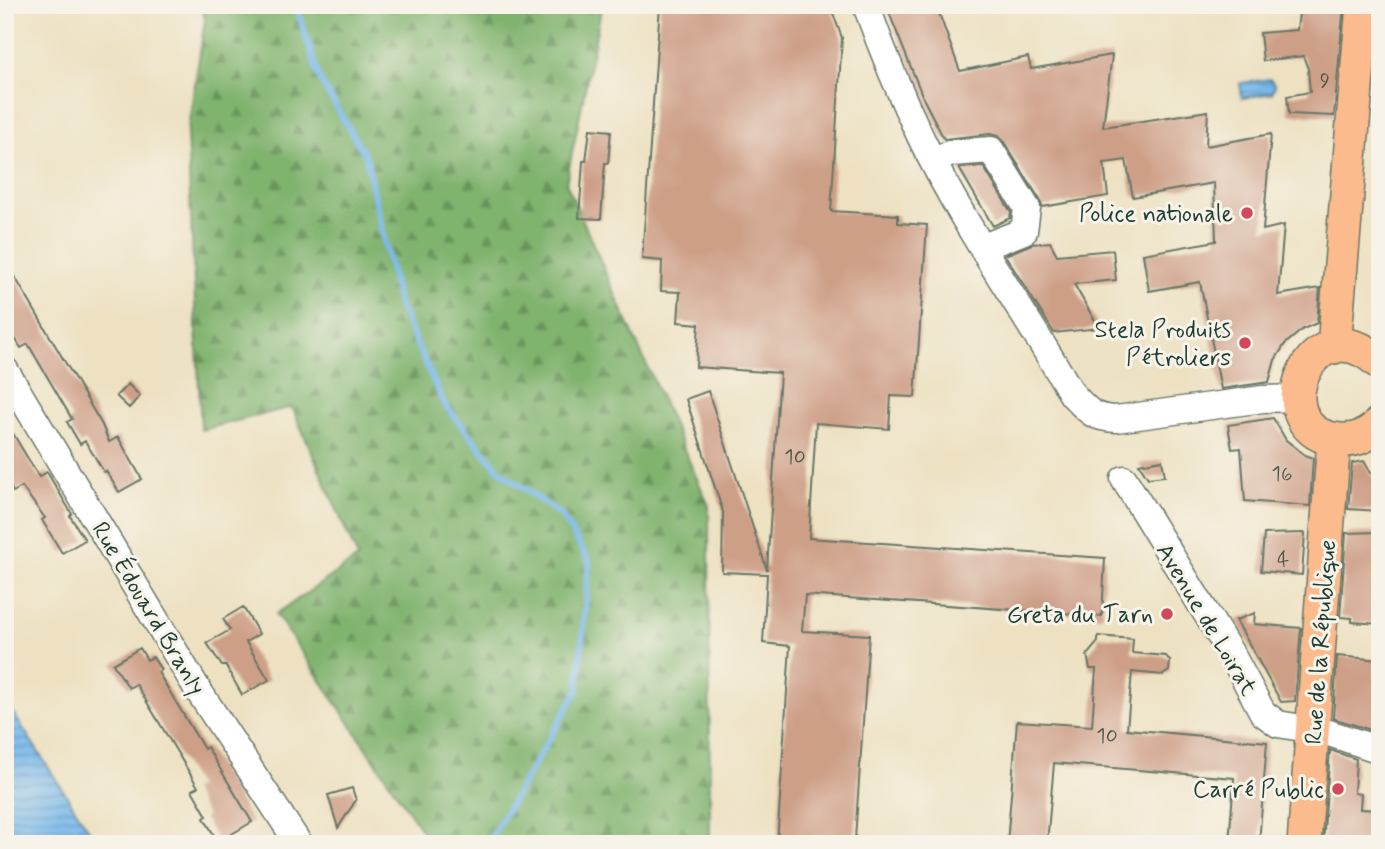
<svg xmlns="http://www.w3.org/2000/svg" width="1385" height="849" viewBox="0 0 1385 849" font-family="Mynerve,sans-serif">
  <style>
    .forest { fill: url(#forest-firs); stroke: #507851; stroke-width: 2 }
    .water { fill: url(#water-rules); stroke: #4c7a90; stroke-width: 2 }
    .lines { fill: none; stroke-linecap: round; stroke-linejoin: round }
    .stream { stroke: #78b8ec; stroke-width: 6 }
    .building { fill: #ce9f87 }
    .minor-casing { stroke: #677666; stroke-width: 29 }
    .major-casing { stroke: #677666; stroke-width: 36 }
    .minor { stroke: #fff; stroke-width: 26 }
    .major { stroke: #fbbb8d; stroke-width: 33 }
    .poi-dot { fill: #d1495b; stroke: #f7f3e8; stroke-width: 2.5 }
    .labels { text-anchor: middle; stroke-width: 6; stroke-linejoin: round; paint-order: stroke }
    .number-label { font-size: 21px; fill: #4b5649 }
    .poi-label { font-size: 24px; fill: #1f3d34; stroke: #f7f3e8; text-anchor: end }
    .street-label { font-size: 24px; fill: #1f3d34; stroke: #f7f3e8 }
  </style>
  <defs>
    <pattern id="forest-firs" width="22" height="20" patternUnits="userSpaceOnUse" patternTransform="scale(1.75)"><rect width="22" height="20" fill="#80b36e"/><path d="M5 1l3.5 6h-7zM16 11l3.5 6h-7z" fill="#68935b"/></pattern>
    <pattern id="water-rules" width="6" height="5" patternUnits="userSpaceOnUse" patternTransform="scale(1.75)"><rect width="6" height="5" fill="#78b8ec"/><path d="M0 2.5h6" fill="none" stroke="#6297c0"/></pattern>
  </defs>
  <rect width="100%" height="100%" fill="#f7f3e8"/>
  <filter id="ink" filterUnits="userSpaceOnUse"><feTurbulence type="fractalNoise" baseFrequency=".0143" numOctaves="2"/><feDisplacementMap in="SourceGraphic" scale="14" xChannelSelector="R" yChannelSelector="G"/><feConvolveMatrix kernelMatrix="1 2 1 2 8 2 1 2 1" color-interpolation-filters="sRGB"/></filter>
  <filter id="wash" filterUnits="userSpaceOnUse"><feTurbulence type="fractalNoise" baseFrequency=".00686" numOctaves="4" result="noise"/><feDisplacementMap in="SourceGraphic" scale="28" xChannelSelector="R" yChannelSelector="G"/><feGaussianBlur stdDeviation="1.57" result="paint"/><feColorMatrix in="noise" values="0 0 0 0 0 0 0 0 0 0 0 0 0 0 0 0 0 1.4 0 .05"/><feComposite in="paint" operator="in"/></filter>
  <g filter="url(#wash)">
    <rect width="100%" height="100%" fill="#ede1c2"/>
    <!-- forest -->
    <path class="forest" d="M202,5H602L566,183L709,506L710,844H431L276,614L358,558L292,407L201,430L187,134L205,20Z"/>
    <!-- water -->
    <path class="water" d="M1270,79L1275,85L1272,93L1242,98L1240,83Z
      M5,702L15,716L98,844H5Z"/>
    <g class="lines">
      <!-- stream -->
      <path class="stream" d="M296,5L320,80L366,157L398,303L444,404L499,470L562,516L589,561L578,690L487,844"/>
    </g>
    <g id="blocks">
      <!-- building -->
      <path class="building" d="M660,5H830L842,38L831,211L898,215V223L927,225L915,397L891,396L889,429L816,423L809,538L1105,558L1102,616L805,595L802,631L869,635L855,839L815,836L814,844H777L790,646L763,643L767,574L722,572L723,512L686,399L708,391L767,570L780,373L696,367L699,324L678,322L680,292L661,291L662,261L642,259Z
        M886,5H936L960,71L1028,57L1031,69L1112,55L1103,127L1208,111L1206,146L1271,134L1263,230L1284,225L1278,295L1320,288L1317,323L1303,329L1285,344L1275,360L1269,382L1221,389L1200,282L1149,291L1143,254L1216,241L1214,183L1133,197L1126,160L1104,163L1108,196L1042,207L1040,200L1004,142L999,136L990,134L944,139L924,100Z
        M1300,5H1344L1334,116L1289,114L1287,96L1310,92L1308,69L1303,56L1263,61L1260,33L1297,30Z
        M590,129L611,131L608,163H605L601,219L579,218L583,161H586Z
        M983,166L1011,212L1010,218L993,226L959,168Z
        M1050,242L1057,255L1113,250L1116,280L1074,284L1099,328L1054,333L1005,255L1032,244Z
        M5,260L102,425L109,442L118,437L142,479L119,492L106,471L104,472L85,441L80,444L67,422L72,419L28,344L21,348L5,322Z
        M128,384L140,396L129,408L116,396Z
        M1273,418L1286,440L1305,455L1313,458L1310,506L1245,501L1241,448L1232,449L1228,425Z
        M5,420L39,477L47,472L72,514L70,516L85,540L62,553L42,520L45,518L22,487L13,492L5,478Z
        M1162,460L1165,476L1148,478L1139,464Z
        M1364,461L1380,488V511L1348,509L1352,463Z
        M1380,532V624L1352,622V618L1340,617L1346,533Z
        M1305,533L1302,575L1261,571L1264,534Z
        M243,607L259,634L246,642L269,680L242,695L226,666H222L207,643L230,630L223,619Z
        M1255,613L1254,624L1301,628L1295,701L1281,702L1236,620Z
        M1098,636L1133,639L1132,653L1166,656L1170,661L1169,671L1163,675L1132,672L1127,729L1267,742L1259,844H1229L1234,778L1054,763L1047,844H1007L1017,721L1092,726L1096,669H1090L1087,655L1098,642Z
        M140,648L147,660L153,657L161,670L158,672L204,749L207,747L252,822L218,842L204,818L207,816L192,790L198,787L136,684L129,688L113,664Z
        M1337,656L1380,660V733L1333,718Z
        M1330,750L1356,759L1354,793L1361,794L1360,809L1380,810V844H1323Z
        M352,788L356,800L338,828L328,795Z"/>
    </g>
  </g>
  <g filter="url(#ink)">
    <use href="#blocks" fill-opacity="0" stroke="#677666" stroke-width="2"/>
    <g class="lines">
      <!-- minor casing -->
      <g class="minor-casing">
        <path id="minor" d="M866,5C882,50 900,94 921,138C964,227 1023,309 1072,394C1088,411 1092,418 1116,419L1263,399L1298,398
          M933,160L952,153L991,150L1027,208L1024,231L983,247
          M5,370L198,690L299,844
          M1124,479L1233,657L1263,713L1278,724L1326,732L1380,750"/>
      </g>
      <!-- major casing -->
      <g class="major-casing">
        <path id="major" d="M1334,347L1363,5
          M1380,363C1309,297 1258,435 1341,440C1356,441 1370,435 1380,423
          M1304,844L1334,439"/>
      </g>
      <!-- minor -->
      <use href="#minor" class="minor"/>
      <!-- major -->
      <use href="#major" class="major"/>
    </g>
  </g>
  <!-- markers -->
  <g class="poi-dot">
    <circle cx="1247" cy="213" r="7"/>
    <circle cx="1245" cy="343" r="7"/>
    <circle cx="1167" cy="614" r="7"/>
    <circle cx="1338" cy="789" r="7"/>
  </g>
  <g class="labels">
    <!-- number labels -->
    <g class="number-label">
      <text x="1325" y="87">9</text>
      <text x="795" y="463">10</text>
      <text x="1282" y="480">16</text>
      <text x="1283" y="566">4</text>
      <text x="1107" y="742">10</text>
    </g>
    <!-- poi labels -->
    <g class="poi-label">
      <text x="1233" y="221">Police nationale</text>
      <text x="1231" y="337">Stela Produits<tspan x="1231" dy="28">Pétroliers</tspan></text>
      <text x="1153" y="622">Greta du Tarn</text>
      <text x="1324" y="797">Carré Public</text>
    </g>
    <!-- street labels -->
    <g class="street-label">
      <text transform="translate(149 608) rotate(59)" y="8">Rue Édouard Branly</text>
      <text transform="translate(1207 619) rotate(59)" y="8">Avenue de Loirat</text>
      <text transform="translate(1320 642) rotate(-86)" y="8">Rue de la République</text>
    </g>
  </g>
  <!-- margin -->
  <rect width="1385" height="849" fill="none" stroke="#f7f3e8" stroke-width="28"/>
</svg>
